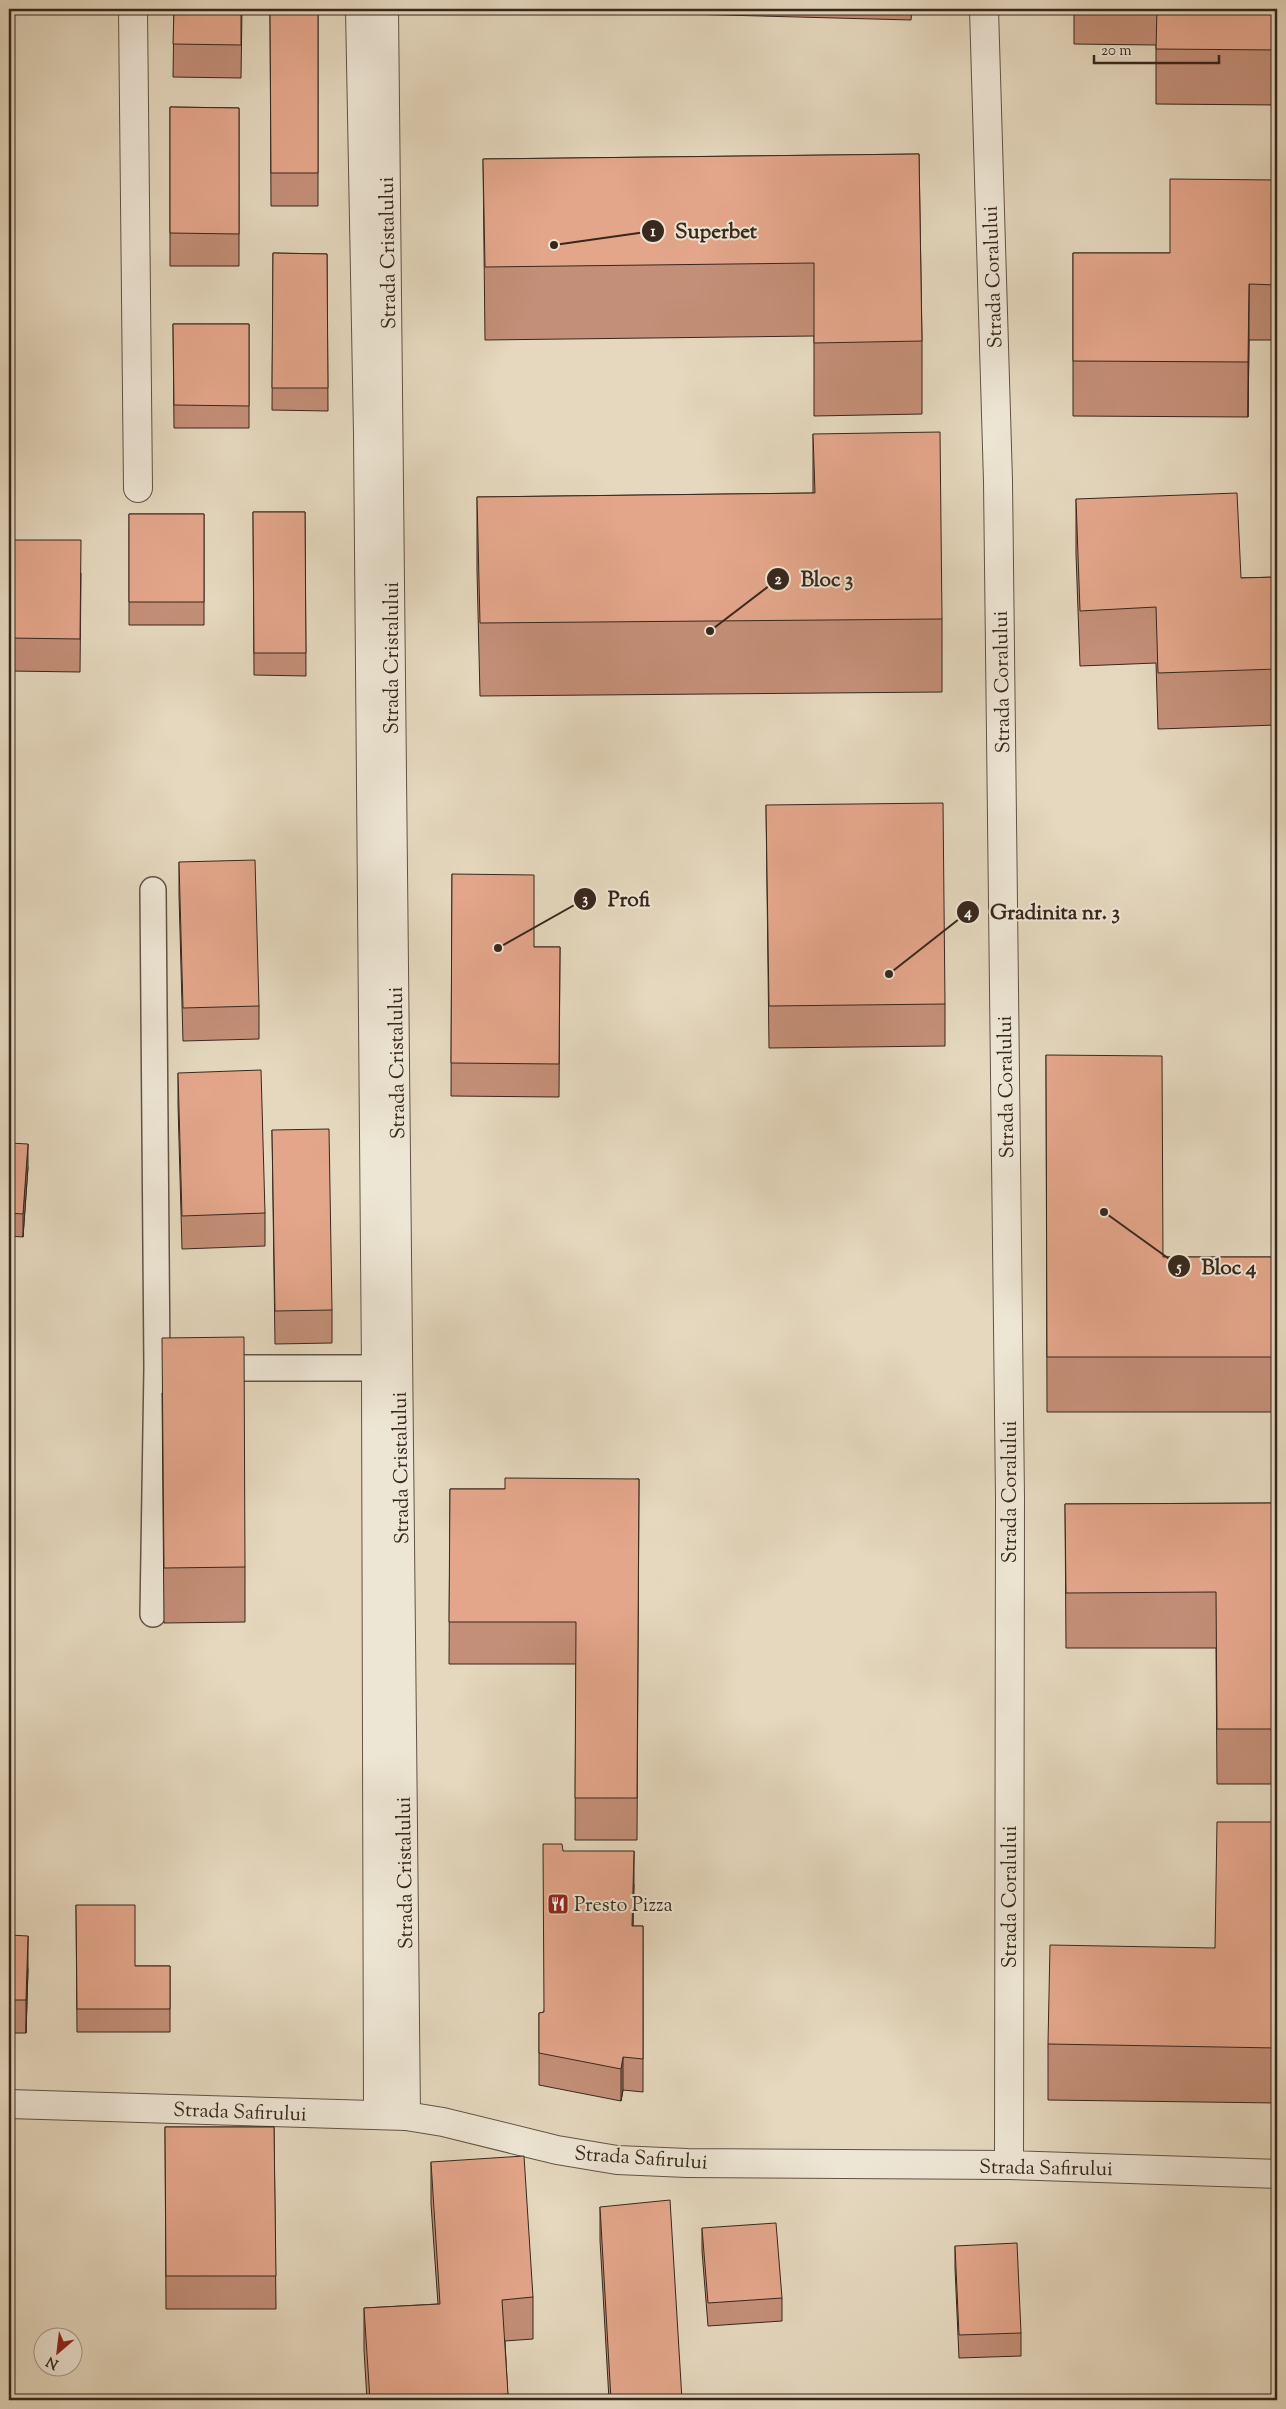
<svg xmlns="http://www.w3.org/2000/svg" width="1286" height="2409" viewBox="0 0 1286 2409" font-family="'Sorts Mill Goudy',serif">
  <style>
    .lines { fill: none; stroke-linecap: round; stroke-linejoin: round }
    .service-casing { stroke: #635345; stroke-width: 28 }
    .minor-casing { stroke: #635345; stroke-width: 30 }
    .tertiary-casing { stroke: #635345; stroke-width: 30 }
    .service { stroke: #eee6d5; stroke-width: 25 }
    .minor { stroke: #eee6d5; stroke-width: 28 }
    .tertiary { stroke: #eee6d5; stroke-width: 28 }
    .wall { fill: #c48f78; stroke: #38271d }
    .shaded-wall { fill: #a07461; stroke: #38271d }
    .building { fill: #e4a68b; stroke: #38271d }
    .labels { text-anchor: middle; stroke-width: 4; stroke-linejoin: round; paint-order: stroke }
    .street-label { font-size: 20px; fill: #38271d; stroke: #eee6d5 }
    .poi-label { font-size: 20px; fill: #38271d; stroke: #eee6d5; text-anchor: start }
    .leader { fill: none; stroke: #38271d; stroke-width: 2 }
    .callout-dot { fill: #38271d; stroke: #eee6d5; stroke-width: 2 }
    .mark-label { font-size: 15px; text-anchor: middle; font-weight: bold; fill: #fff }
    .callout-label { font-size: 21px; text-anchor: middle; font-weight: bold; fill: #38271d; stroke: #eee6d5; stroke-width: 4; stroke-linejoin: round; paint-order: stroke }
  </style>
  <rect width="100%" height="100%" fill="#e5d8be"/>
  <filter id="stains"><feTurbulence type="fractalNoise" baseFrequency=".004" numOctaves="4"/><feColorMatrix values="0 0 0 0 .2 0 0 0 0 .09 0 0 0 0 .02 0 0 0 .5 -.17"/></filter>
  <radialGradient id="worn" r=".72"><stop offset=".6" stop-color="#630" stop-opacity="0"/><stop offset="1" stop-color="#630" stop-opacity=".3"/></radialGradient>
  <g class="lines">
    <!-- service casing -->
    <g class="service-casing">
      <path id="service" d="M210,1368H395
        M153,1614L157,1368L153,890"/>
    </g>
    <!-- minor casing -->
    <g class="minor-casing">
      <path id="minor" d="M133,9L138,488
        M984,9L998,481L1010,1497L1009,2165
        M406,2116L443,2122L557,2150L617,2160L687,2163L1009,2165L1277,2174"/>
    </g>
    <!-- tertiary casing -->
    <g class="tertiary-casing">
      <path id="tertiary" d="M360,9L368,433L376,1369L378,2115
        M9,2104L406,2116L384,9"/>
    </g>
    <!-- service -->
    <use href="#service" class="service"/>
    <!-- minor -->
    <use href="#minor" class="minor"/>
    <!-- tertiary -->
    <use href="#tertiary" class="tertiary"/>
  </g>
  <!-- wall -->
  <path class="wall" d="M174,9H242L241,78L173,77Z
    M270,9H318V206H271Z
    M495,9H912L911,20Z
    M1074,9H1277V105L1156,104V45L1074,44Z
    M170,107L239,108V266H170Z
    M919,154L922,341V414L814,416V336L485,340L483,159Z
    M1277,180V340H1249L1248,417L1073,416V253H1170Z
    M273,253L327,254L328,411L272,410Z
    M173,324H249V428H174Z
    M813,434L942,619V692L480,696L477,570V497L813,493Z
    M1076,499L1241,578L1277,577V725L1158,729L1156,663L1080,666L1076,554Z
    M253,512H305L306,676L254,675Z
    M129,514H204V625H129Z
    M9,540L81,573L80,672L9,671Z
    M766,805L945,1004V1046L769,1048Z
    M179,862L259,1006V1039L183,1041L179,895Z
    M452,874L534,947H560L559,1097L451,1096Z
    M1046,1055L1163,1257H1277V1412H1047Z
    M178,1073L265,1213V1246L182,1249L178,1105Z
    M272,1130L332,1310V1343L275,1344Z
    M9,1143L28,1167L23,1237L9,1236Z
    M162,1393L245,1567V1622L164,1623Z
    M639,1479L637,1840H575L576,1664H449L450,1489H505Z
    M1277,1503V1784H1217L1216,1648H1066L1065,1504Z
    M9,1794H11L10,1900H9Z
    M1277,1822V2103L1048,2100V2044L1215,1948Z
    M563,1851L634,1884L633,1926H643V2092L623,2090L621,2101L539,2085V2013L544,2012Z
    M76,1905L135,1966H170V2032H77Z
    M9,1935L28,1969L26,2033H9Z
    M165,2127H274L276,2309H166Z
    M431,2162L533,2297V2339L505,2341L508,2400H367L364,2350V2308L438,2304L431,2204Z
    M600,2207L682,2400H609L600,2240Z
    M702,2228L782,2298V2321L708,2326L702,2251Z
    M955,2246L1021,2333V2356L959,2358L955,2268Z"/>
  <!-- shaded-wall -->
  <path class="shaded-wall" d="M1249,284V340L1248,417V362Z
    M28,1144V1167L23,1237V1214Z
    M634,1851V1884L632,1959V1926Z
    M28,1936V1969L26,2033V2000Z
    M623,2057V2090L621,2101V2069Z"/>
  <!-- building -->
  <path class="building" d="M174,9H241V45L173,44Z
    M270,9H318V173H271Z
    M1157,9H1277V50L1156,49Z
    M170,107L239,108V234L170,233Z
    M919,154L922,341L814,343V263L485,267L483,159Z
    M1170,179L1277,180V285L1249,284L1248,362L1073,361V253H1170Z
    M273,253L327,254L328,388H272Z
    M173,324H249V406L174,405Z
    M940,432L942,619L480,623L477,497L815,493L813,434Z
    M1237,493L1241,578L1277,577V669L1158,673L1156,607L1080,611L1076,499Z
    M253,512H305L306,653H254Z
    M129,514H204V602H129Z
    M9,540H81L80,639L9,638Z
    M943,803L945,1004L769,1006L766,805Z
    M255,860L259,1006L183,1008L179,862Z
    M452,874L534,875V947H560L559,1064L451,1063Z
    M1046,1055L1162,1056L1163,1257H1277V1357H1047Z
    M261,1070L265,1213L182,1216L178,1073Z
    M329,1129L332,1310L275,1311L272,1130Z
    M9,1143L28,1144L23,1214L9,1213Z
    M244,1337L245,1567L164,1568L162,1338Z
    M505,1478L639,1479L637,1798H575L576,1622H449L450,1489H505Z
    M1277,1503V1729H1217L1216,1592L1066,1593L1065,1504Z
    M9,1794H11L10,1877H9Z
    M1217,1822H1277V2048L1048,2044L1050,1945L1215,1948Z
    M543,1844H562L563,1851H634L632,1926H643V2059L623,2057L621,2069L539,2053V2013L544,2012Z
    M76,1905H135V1966H170V2009H77Z
    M9,1935L28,1936L26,2000H9Z
    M165,2127H274L276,2276H166Z
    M524,2156L533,2297L502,2300L508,2394L416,2400H370L364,2308L440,2304L431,2162Z
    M670,2200L682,2400H611L600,2207Z
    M776,2223L782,2298L708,2303L702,2228Z
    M1017,2243L1021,2333L959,2335L955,2246Z"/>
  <!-- icons -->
  <defs>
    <g id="restaurant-square" transform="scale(1.125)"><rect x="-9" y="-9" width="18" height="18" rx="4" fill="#8f2418" stroke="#eee6d5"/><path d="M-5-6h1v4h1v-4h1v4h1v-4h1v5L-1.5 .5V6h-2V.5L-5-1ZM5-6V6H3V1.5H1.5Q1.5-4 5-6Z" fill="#fff"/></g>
  </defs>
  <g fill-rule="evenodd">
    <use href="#restaurant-square" x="558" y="1904"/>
  </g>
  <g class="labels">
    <!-- street labels -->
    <g class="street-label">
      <text transform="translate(387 253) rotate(-91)" y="7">Strada Cristalului</text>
      <text transform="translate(992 277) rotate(-92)" y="7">Strada Coralului</text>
      <text transform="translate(391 658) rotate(-90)" y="7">Strada Cristalului</text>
      <text transform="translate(1001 682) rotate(-91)" y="7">Strada Coralului</text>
      <text transform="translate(396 1063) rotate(-91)" y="7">Strada Cristalului</text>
      <text transform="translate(1005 1087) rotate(-91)" y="7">Strada Coralului</text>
      <text transform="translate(400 1468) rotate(-91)" y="7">Strada Cristalului</text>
      <text transform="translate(1009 1492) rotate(-90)" y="7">Strada Coralului</text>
      <text transform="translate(404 1873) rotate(-91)" y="7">Strada Cristalului</text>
      <text transform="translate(1009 1897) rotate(-90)" y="7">Strada Coralului</text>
      <text transform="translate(240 2111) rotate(2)" y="7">Strada Safirului</text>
      <text transform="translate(641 2157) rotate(4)" y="7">Strada Safirului</text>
      <text transform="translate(1046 2167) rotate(1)" y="7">Strada Safirului</text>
    </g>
    <!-- poi labels -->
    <g class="poi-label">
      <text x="574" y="1911">Presto Pizza</text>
    </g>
  </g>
  <!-- callouts -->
  <path class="leader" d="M554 245L653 231M710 631L778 579M498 948L585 899M889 974L968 912M1104 1212L1179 1266"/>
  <g class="callout-dot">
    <circle cx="554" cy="245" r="5"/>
    <circle cx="710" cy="631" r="5"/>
    <circle cx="498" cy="948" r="5"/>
    <circle cx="889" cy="974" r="5"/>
    <circle cx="1104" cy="1212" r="5"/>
    <circle cx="653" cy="231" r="12"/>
    <circle cx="778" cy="579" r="12"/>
    <circle cx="585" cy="899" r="12"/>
    <circle cx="968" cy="912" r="12"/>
    <circle cx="1179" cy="1266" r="12"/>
  </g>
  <g class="mark-label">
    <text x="653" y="236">1</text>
    <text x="778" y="584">2</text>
    <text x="585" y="904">3</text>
    <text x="968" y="917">4</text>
    <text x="1179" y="1272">5</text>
  </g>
  <g class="callout-label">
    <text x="716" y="238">Superbet</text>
    <text x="827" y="586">Bloc 3</text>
    <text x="629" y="906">Profi</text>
    <text x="1055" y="919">Gradinita nr. 3</text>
    <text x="1229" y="1274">Bloc 4</text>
  </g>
  <!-- margin -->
  <rect width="1286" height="2409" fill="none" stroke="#e5d8be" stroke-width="30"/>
  <rect x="10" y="10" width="1266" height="2389" fill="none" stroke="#38271d" stroke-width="2.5"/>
  <rect x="15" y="15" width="1256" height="2379" fill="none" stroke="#38271d"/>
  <!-- north arrow -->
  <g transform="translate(58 2352) rotate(208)"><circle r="24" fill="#eee6d5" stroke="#a59a8b"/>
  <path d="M0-4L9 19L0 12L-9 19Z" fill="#8f2418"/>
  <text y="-8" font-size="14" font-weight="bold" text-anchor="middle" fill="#38271d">N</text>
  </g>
  <!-- scale -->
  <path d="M1094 55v8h125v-8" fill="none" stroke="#38271d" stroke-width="2.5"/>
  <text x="1101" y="55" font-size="15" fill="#38271d" stroke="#eee6d5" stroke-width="4" paint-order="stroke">20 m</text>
  <rect width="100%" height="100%" filter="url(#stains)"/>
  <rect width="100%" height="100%" fill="url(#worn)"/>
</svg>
